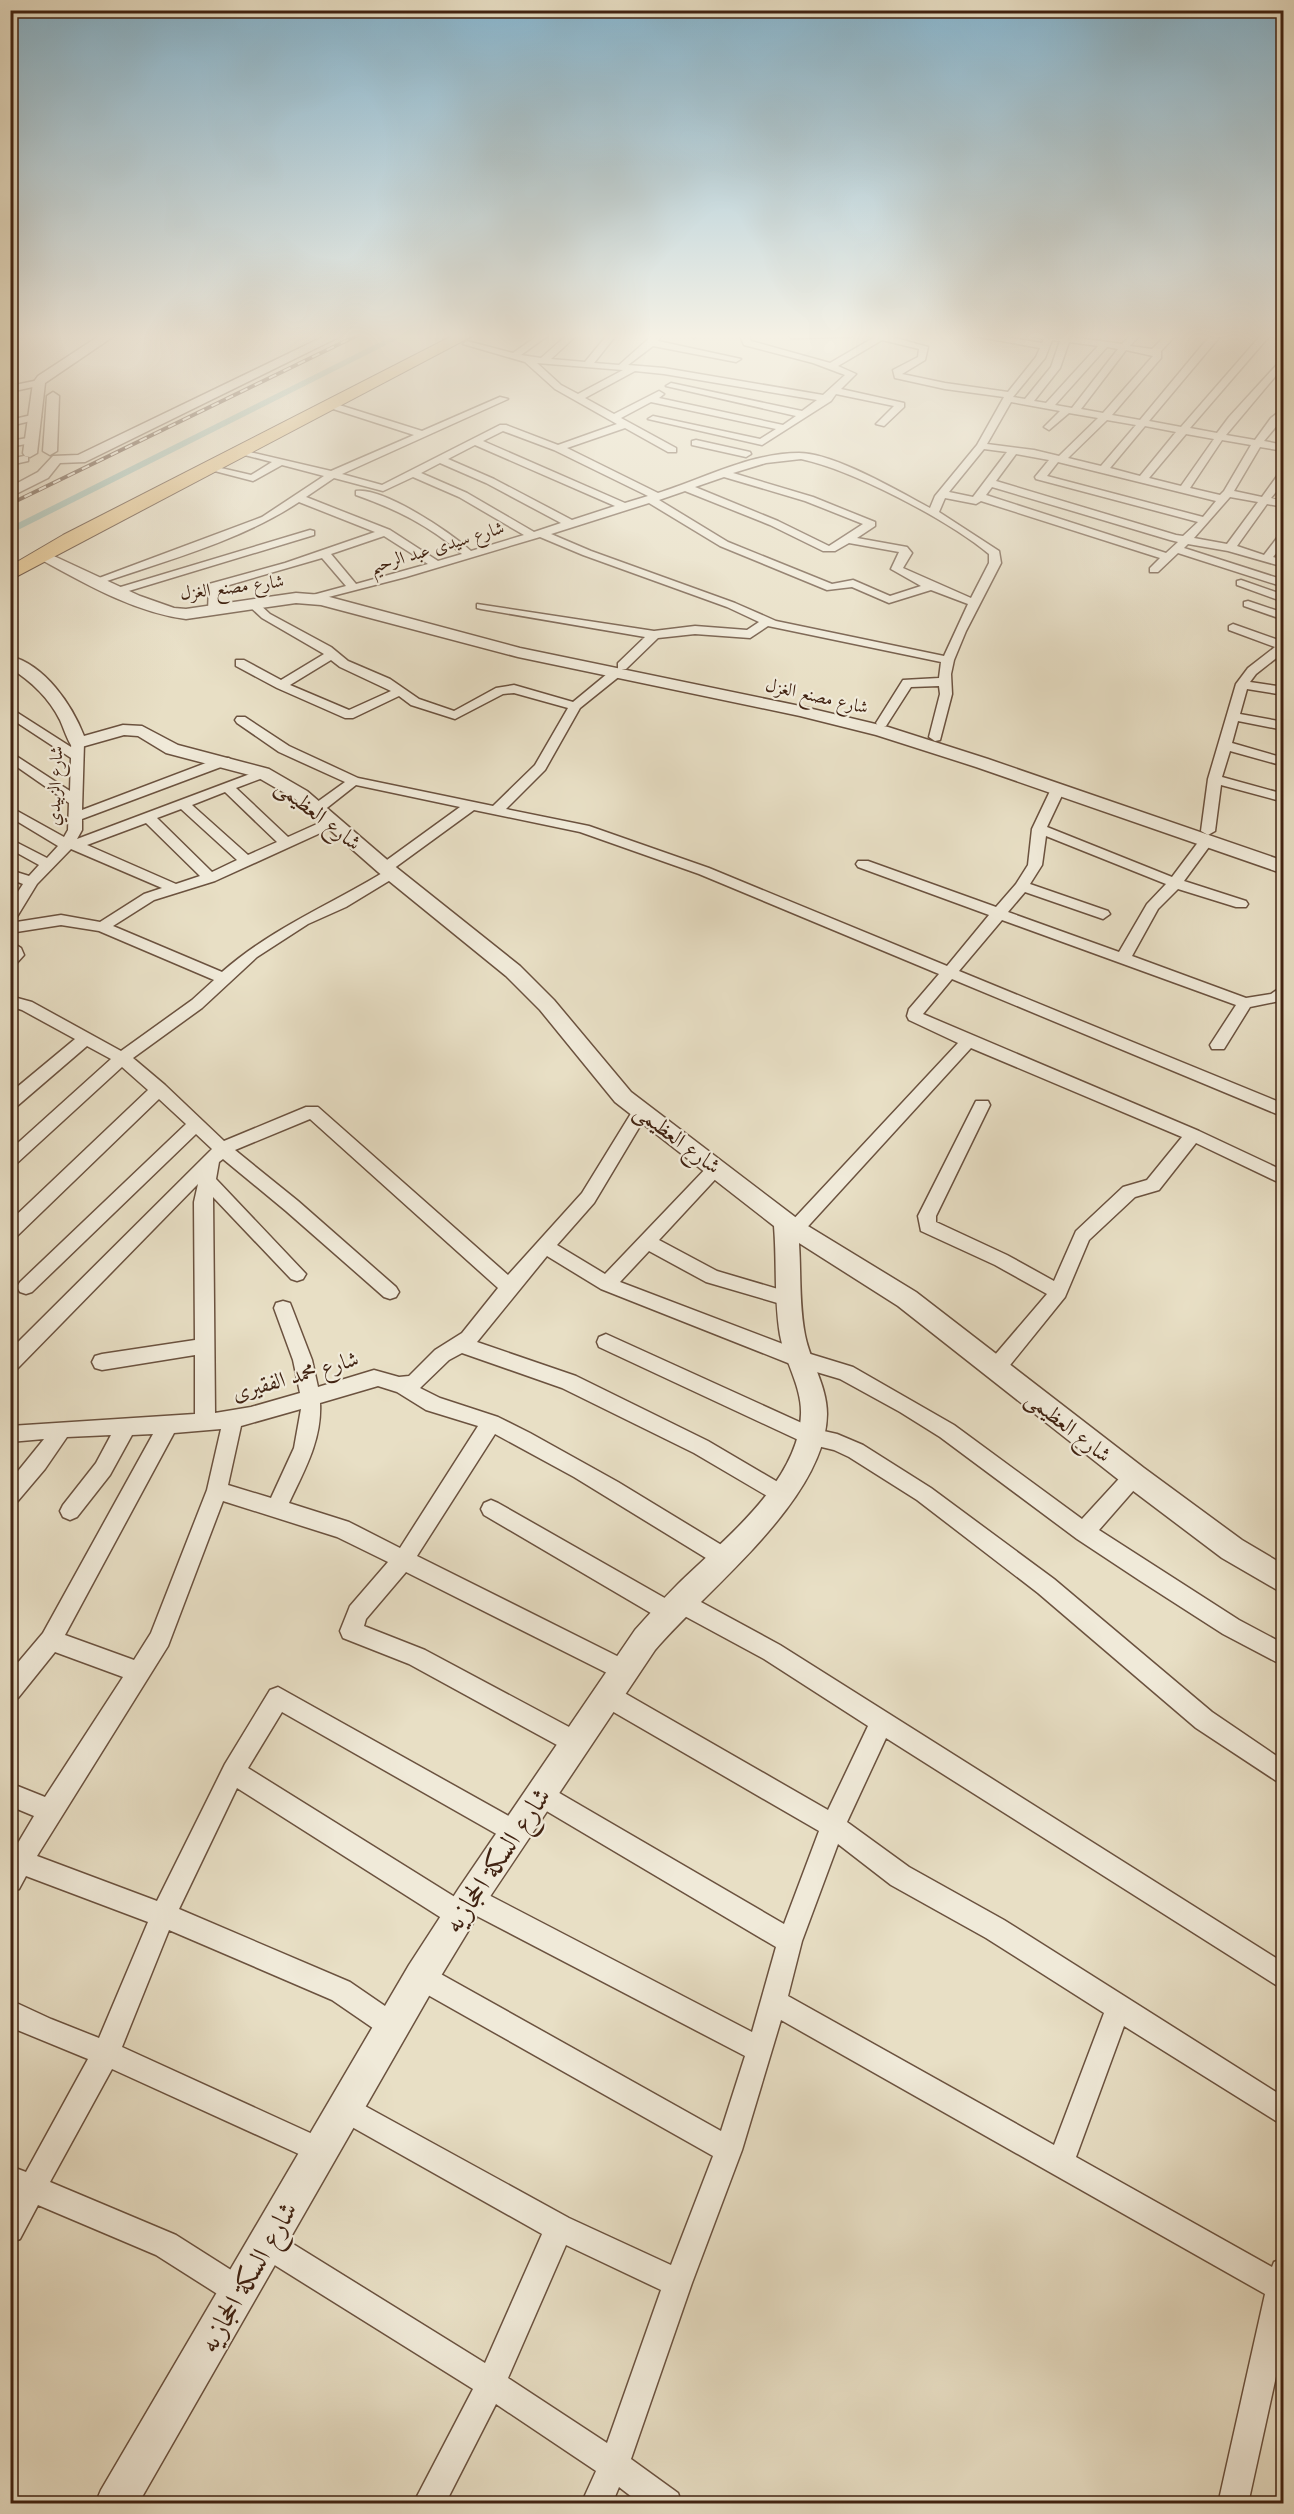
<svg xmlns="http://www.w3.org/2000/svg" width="1294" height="2514" viewBox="0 0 1294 2514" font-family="Cardo,Amiri,serif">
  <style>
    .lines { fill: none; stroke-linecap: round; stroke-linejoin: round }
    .canal { fill: #97bdb4; fill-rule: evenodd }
    .minor-casing { stroke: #6b523f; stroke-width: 3 }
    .tertiary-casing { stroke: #6b523f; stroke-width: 3 }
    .trunk-casing { stroke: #412312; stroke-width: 2 }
    .minor { fill: #f0ead9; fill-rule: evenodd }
    .tertiary { fill: #f0ead9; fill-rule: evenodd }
    .trunk { fill: #e4c082; fill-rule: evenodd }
    .rail-casing { stroke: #412312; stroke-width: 4 }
    .rail { stroke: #f0ead9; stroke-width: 2; stroke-dasharray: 8; stroke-linecap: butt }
    .labels { text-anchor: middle; stroke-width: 4.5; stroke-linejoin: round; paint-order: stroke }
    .far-street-label { font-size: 18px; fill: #412312; stroke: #f0ead9 }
    .street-label { font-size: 22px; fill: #412312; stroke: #f0ead9 }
    .near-street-label { font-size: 27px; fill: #412312; stroke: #f0ead9 }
  </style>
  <rect width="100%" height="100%" fill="#e8dfc5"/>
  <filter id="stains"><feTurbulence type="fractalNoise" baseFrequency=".00333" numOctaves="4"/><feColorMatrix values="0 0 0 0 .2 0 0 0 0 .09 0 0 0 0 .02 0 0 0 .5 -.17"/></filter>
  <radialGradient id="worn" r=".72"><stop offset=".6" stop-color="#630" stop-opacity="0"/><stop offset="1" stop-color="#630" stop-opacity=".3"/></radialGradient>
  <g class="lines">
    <!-- canal -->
    <path class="canal" d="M396,334H408L10,534V527Z"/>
    <!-- minor casing -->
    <g class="minor-casing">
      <path id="minor" d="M540,334H550L521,355L541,358L568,334H578L551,359L585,362L608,334H617L594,363L619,365L654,334H663L658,341L741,359L736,362L653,346L628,365L664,368L823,395L845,375L813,363L744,345L739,334H748L751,341L830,363L873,338L863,334H881L928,347L925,360L902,374L945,383L1008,392L1036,357L1040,348L963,334H986L1042,343L1044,339L1023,334H1071L1070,337L1122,344L1132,334H1141L1130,346L1152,349L1167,334H1177L1161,351V358L1112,415L1140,420L1204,343L1213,334H1222L1149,421L1181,427L1262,334H1271L1190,428L1217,433L1229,417L1284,357V366L1226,435L1255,440L1271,418L1284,408V417L1264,441L1284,445V451L1260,447L1234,491L1262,497L1280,472L1284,471V482L1271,498L1284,501V507L1267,504L1237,546L1264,555L1280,534L1284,533V544L1273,557L1284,560V567L1228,551L1188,544L1184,548L1284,580V587L1178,553L1158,572H1150V568L1160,558L981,501L976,504L945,498L939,512L999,551L1001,563L966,631L954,660L951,674L952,694L940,740L935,741L929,737L940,694L939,686L911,687L886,726H878L876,723L903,680L939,678L941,662L768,626L750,638L695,634L658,638L626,669H621V675L580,708L545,770L506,809L589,826L709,868L947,966L989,915L858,867L856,864L858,861H868L996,907L1016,884L1028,865L1032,829L1051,789L1058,785L1065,789L1047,827L1172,877L1202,837H1212L1214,840L1184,881L1246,901L1248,904L1246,907H1236L1178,889L1158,909L1132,956L1246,998L1271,994L1284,985V1000L1250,1007L1224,1049H1212L1210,1045L1236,1005L1002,920L959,971L1284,1104V1117L952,979L923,1014L1199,1131L1284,1171V1185L1196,1143L1159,1190L1135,1197L1089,1240L1065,1297L1002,1375L995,1377L988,1375L985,1369L988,1363L1047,1294L995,1265L921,1231L918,1216L976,1101H988L990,1105L936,1216V1222L1007,1255L1054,1281L1076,1231L1123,1187L1147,1180L1182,1137L971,1048L801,1234L795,1236L789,1234L786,1229L789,1224L958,1043L909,1020L907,1016L909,1009L939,974L699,874L580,832L474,810L393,869L399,873L397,876L346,907L308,924L257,957L202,1008L133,1058L165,1085L224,1141L306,1107H318L508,1275L582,1193L635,1107H647L649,1111L594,1203L557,1245L605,1274L711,1163L717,1161L723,1163L726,1167L723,1171L659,1240L717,1271L798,1295L800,1300L798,1305L791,1307L706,1282L649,1251L620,1282L804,1352L853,1367L954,1425L1082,1519L1127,1470L1134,1467L1141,1470L1144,1476L1141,1482L1099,1530L1239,1620L1284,1644V1666L1223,1634L1139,1580L1077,1539L940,1437L900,1412L840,1379L793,1365L601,1289L547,1256L477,1342L576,1376L708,1441L788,1488L791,1494L788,1500L781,1503L774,1500L694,1453L562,1388L462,1353L449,1360L420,1388L440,1398L498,1417L530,1433L618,1482L733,1552L736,1559L733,1566L726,1569L719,1566L574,1477L495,1434L417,1556L631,1663L634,1670L631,1677L623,1681L615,1677L406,1572L366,1619L364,1626L425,1650L584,1735L587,1743L584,1751L576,1754L568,1751L409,1664L343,1638L340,1631L350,1606L388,1562L337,1537L223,1501L168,1646L37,1856L157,1901L225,1764L270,1690L278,1687L523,1824L527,1832L523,1840L515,1844L507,1840L282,1712L248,1768L458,1899L461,1890L470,1887L479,1890L752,2032L776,1947L533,1803L529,1795L533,1787L541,1783L549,1787L784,1924L819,1831L598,1703L595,1695L598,1687L606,1684L614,1687L828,1810L868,1726L764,1659L679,1613L677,1619L669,1622L661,1619L484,1515L481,1509L484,1503L491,1500L498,1503L670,1601L672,1595L680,1592L688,1595L780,1645L1284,1963V1990L886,1738L847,1822L909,1867L1004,1920L1284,2097V2126L1124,2026L1076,2157L1272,2267L1274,2262L1284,2258V2340L1248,2504H1218L1265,2294L781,2020L742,2150L692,2283L631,2459L678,2493L682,2504H641L619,2487L612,2504H581L596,2471L496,2404L445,2504H413L473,2389L257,2254L253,2244L257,2234L267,2230L277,2234L485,2363L542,2234L336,2118L332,2109L336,2100L345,2096L354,2100L569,2218L671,2265L713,2156L412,1986L408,1977L412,1968L421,1964L430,1968L721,2131L745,2056L471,1913L469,1924L460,1927L451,1924L237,1788L179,1909L350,1982L401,2017L405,2026L401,2035L392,2039L383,2035L332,2000L169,1930L122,2047L330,2142L334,2151L330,2160L321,2164L312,2160L112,2069L50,2182L176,2235L250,2282L254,2292L250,2302L240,2306L230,2302L156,2255L38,2205L20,2239L10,2243V2201L14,2194L10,2193V2166L26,2172L88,2059L10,2027V2000L51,2019L99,2038L148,1922L26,1876L19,1889L10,1892V1848H15L34,1816L10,1806V1783L45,1797L123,1677L55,1652L18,1698L10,1701V1672L43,1633L153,1434L132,1435L110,1475L77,1517L70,1520L63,1517L60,1511L63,1505L96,1463L111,1435L67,1437L45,1469L17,1502L10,1505V1481L44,1439L10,1442V1426L195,1414V1355L102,1370L95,1368L92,1362L95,1356L102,1354L195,1340L194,1202L198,1184L17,1369L10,1371V1350L212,1149L196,1134L32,1292L26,1294L20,1292L17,1287L20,1282L186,1124L159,1099L16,1237L10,1239V1221L148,1090L122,1067L16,1164L10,1166V1150L111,1059L87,1046L16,1107L10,1109V1093L75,1039L22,1010L10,1006V996L32,1002L121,1051L192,1000L214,980L99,931L61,925L10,933V923L61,915L100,922L144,894L162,888L71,849L37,884L15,920L10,921V904L23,884L10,879V870L29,876L39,865L10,849V839L47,858L58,846L10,817V807L64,837L68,830L69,803L10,762V752L70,791L71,758L10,718V708L71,747L73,740H83L84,743L82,810L219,758H229L231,761L229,764L82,819V830L77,839L263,769L268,770L270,773L268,776L236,788L288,837L328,819H338L340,822L338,825L215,881L154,900L113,926L222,972C272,928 328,906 384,872L378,868L380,865L460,807L356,785L323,811H313L311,808L313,805L345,782L279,752L237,723L235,720L237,717H245L289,746L358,778L493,806L535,765L568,708L514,693L503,694L455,719L411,705L399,696L353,718H345L277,688L236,666V660H244L281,680L324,654L262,618L249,606V602H257L270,614L331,647L348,661L390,679L419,699L454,711L496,688L514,685L573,702L613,669H618V663L645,637L481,609L477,608V604L654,631L695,626L747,630L759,622L727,607L583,555L540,537L406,577L313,601L309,600V596L346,586L322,558L219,588L218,610L212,613L208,612L209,584L285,563L375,532L299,502C240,541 168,560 101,583H93L91,581L262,517L324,476L282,465L253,481L203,468L208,465L251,475L272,462L237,453V449L331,471L414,435L327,407V403H333L422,431L500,397L508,399L342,474L382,485L500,425H506L558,445L617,424L555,389L525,362L463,344L467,341L513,353ZM882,340L919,349L918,357L893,370L895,378L945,389L1004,397L977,445L935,496L930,508C898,491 834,453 799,453C750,453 703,479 658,493L567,448L625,428L668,452H676V448L621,418L651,402L776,429L760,439L653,416L648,419L762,445L831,401L836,394L894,406L876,424L884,426L904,407V403L841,389L856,374L838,366ZM1052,340L1060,341L1051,367L1025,399L1013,397L1045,358ZM1069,342L1098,346L1046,403L1034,401L1060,368ZM1107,347L1118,349L1072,408L1055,405ZM1126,350L1153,356L1103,413L1081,409ZM537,363L623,370L578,394L561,385ZM635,371L664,374L817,400L802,411L671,383L666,386L796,416L783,425L659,398L664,394L659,391L614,414L585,398ZM1011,402L1060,411L1044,427L1049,430L1069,413L1098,418L1059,456L1034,450L987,444ZM1107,420L1136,425L1101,466L1068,458ZM1145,426L1176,432L1140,476L1110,468ZM503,431L554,450L648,496L625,503L483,441ZM1186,434L1214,439L1181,486L1149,478ZM1222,440L1251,445L1224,491L1220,495L1190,488ZM475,445L615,506L572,520L494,479L448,459ZM984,449L1007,452L973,497L949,492ZM1016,454L1049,460L1035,477L1036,479L1198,522L1183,536L1176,535L996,481ZM801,459C853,470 948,520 989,554V563L971,598L903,568L912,553L907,547L857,538L875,526V522L813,497L733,473L766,463ZM1058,462L1062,463L1216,501L1203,517L1047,476ZM440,463L486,483L561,523L534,532L467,493L421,473ZM413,477L459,497L524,535L471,551C451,533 384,487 356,491V495C396,509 430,526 462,554L438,561L390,530L306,497L334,478L383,491ZM724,477L805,501L863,524L829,546L778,521L695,487ZM992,487L1170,540L1178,542L1166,553L986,495ZM685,491L770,525L823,551H835L849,543L899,552L891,569L921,586L890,596L853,580L832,584L728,542L659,500ZM1230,497L1258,502L1227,544L1194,538ZM649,503L720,546L827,590L852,587L889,603L931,590L968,604L944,656L776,621L735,603L591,551L551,534ZM384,536L428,564L356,584L331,554ZM331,660L340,667L391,691L349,710L290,685ZM225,792L277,842L248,855L192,805ZM181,809L237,860L212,872L157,818ZM146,823L200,876L176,884L87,845ZM1046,836L1166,884L1147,904L1119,952L1008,912L1025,892L1103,919L1110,914L1108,911L1030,884L1042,865ZM310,1119L498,1288L462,1333L435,1350L409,1376L399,1377L374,1370L318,1387L312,1360L292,1308L290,1303L283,1301L276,1303L274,1308L293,1360L300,1393L251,1407L215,1413L213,1197L291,1279L297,1281L303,1279L306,1274L216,1179L219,1162L223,1159L286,1211L384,1297L390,1299L396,1297L399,1292L396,1287L298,1201L235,1150ZM378,1386L397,1392L426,1410L478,1426L400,1548L349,1522L289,1503C304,1471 322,1440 320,1403ZM301,1409L294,1448L271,1498L228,1485L241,1426ZM221,1429L207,1490L151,1633L134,1660L65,1635L174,1433ZM838,1844L891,1885L986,1938L1104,2013L1054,2145L788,1996L802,1941ZM566,2245L661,2290L607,2443L508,2378Z
        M690,334H698V335L694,338Z
        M787,334H854L850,337L791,338Z
        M39,380L44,383L42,385L10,392V386Z
        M36,414L41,417L39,419L10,426V420Z
        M33,437L38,440L36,442L10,447V441Z
        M696,440L750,452L751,454L746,457L692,445V441Z
        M24,456L28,457V461L10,465V459Z
        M310,530L314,531V535L122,593H114L112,591L114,589Z
        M1241,580L1284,595V602L1237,585V581Z
        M1248,601L1284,613V620L1244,606V602Z
        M1233,624L1284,642V652L1256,674L1250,682L1284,687V695L1247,689L1240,714L1284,722V730L1238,721L1232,743L1284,758V766L1230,751L1222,777L1284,794V802L1221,785L1215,831L1208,835L1201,831L1208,779L1236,684L1248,668L1275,647L1229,630V626Z
        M10,941L21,948L24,955L15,965L10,967Z
        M606,1334L815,1429L837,1434L863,1445L931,1488L1054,1579L1212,1712L1284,1761V1786L1196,1728L1038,1593L917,1500L849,1457L834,1450L805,1443L599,1347L597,1342L599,1337Z"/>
    </g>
    <!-- tertiary casing -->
    <g class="tertiary-casing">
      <path id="tertiary" d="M102,334H117L45,383L37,453L30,457L25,456L23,453L33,383L38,376Z
        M329,334H345L85,462L60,463L48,478L10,497V487L38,472L53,456L78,455Z
        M1270,334H1284V339L1272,337Z
        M53,392L59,396L57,451L50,455L43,451L47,396Z
        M43,551L140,596L174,608L186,609L296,593L322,595L520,648L800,706L888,727L988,759L1284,861V874L976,767L876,735L800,716L518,657L321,605L296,603L186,619C133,612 84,583 38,558L36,555L38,552Z
        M10,656C45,665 72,705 84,736L123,725L142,726L178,745L269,769L307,791L392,864L520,966L554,1000L631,1092L803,1223L916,1292L1144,1468L1242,1540L1284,1565V1594L1222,1558L1124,1484L898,1306L799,1243C801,1273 799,1305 805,1335C810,1361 827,1386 827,1414C826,1499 708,1588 655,1650L481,1910L433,1989L138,2504H95L101,2490L409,1965L459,1888L635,1630C649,1614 663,1599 678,1584C723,1540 799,1482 801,1414C802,1387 785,1362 780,1335C774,1300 777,1262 774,1226L615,1102L540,1010L506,976L378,872L295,799L257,777L166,753L138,736L124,735L78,748L72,747C67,739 64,729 60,720C49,698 31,681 10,668Z"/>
    </g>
    <!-- trunk casing -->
    <g class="trunk-casing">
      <path id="trunk" d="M456,334H476L10,580V566L63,535Z"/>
    </g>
    <!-- minor -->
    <use href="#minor" class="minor"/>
    <!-- tertiary -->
    <use href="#tertiary" class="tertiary"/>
    <!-- trunk -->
    <use href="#trunk" class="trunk"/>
    <!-- rail casing -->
    <g class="rail-casing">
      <path id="rail" d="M10,504L360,334"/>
    </g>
    <!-- rail -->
    <use href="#rail" class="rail"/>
  </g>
  <!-- sky -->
  <linearGradient id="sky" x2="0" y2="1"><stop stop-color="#87b8d3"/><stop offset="0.49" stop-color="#f5f1e5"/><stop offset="1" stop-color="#f5f1e5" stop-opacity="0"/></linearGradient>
  <rect width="1294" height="686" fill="url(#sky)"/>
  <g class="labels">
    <!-- far-street labels -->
    <g class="far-street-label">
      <text transform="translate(437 547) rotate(-17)" y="6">شارع سيدى عبد الرحيم</text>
      <text transform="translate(232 587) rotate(-7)" y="6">شارع مصنع الغزل</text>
      <text transform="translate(817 696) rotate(13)" y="6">شارع مصنع الغزل</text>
      <text transform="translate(55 786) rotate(-88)" y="6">شارع الزبيدي</text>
    </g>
    <!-- street labels -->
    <g class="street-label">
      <text transform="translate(319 814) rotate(38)" y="8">شارع العظيمى</text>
      <text transform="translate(678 1138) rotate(37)" y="8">شارع العظيمى</text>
      <text transform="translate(295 1375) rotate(-16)" y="8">شارع محمد الفقيرى</text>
      <text transform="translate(1069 1426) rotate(38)" y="8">شارع العظيمى</text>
    </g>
    <!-- near-street labels -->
    <g class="near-street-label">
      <text transform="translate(497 1860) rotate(-56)" y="9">شارع السكة الحجازيه</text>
      <text transform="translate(248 2277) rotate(-60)" y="9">شارع السكة الحجازيه</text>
    </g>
  </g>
  <!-- margin -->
  <rect width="1294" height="2514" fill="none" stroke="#e8dfc5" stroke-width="36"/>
  <rect x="12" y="12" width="1270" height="2490" fill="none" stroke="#412312" stroke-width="3"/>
  <rect x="18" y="18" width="1258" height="2478" fill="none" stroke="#412312" stroke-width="1.5"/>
  <rect width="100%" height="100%" filter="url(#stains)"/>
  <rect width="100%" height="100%" fill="url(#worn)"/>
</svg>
